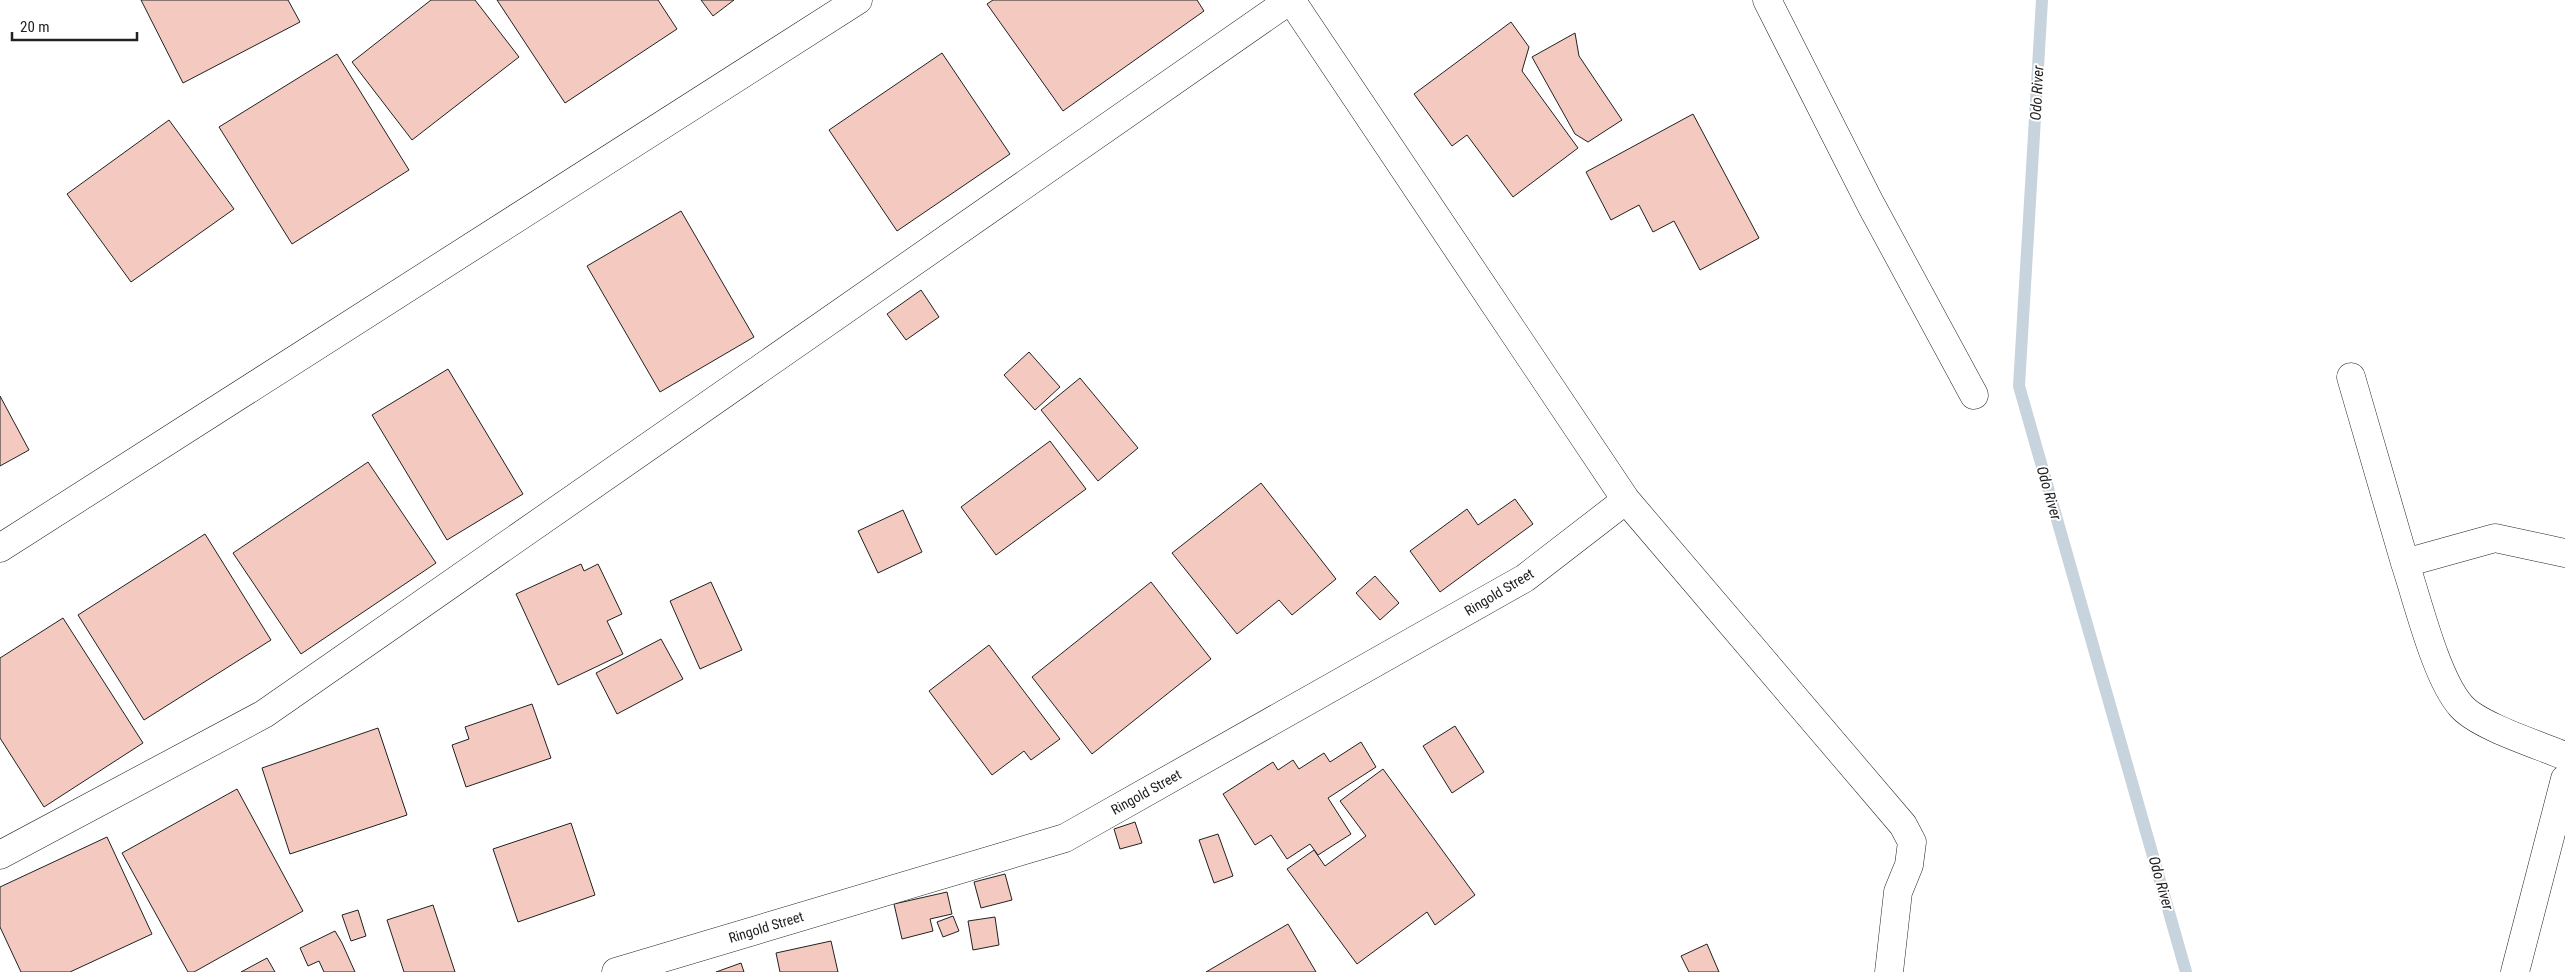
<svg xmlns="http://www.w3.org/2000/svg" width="2565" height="972" viewBox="0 0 2565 972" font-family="'Roboto Condensed',sans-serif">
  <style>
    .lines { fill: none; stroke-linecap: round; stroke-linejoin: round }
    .stream { stroke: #c7d3dd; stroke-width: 12 }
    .building { fill: #f3c9c0; stroke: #222 }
    .minor-casing { stroke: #222; stroke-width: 29 }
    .minor { stroke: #fff; stroke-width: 28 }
    .labels { text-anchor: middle; stroke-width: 4; stroke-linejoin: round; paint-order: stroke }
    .street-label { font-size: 14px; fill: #222; stroke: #fff }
    .water-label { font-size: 15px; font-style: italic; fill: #222; stroke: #fff }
  </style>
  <rect width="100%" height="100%" fill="#fff"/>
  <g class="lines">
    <!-- stream -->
    <path class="stream" d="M2042,0L2019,386L2186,972"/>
  </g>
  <!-- building -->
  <path class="building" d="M141,0H288L300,22L183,83Z
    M431,0H475L519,57L412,140L352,62Z
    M497,0H658L677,29L565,103Z
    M701,0H734L713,16Z
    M993,0H1197L1204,11L1063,111L987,4Z
    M1511,22L1529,47L1522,71L1578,148L1513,197L1467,135L1452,146L1414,94Z
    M1575,33L1579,56L1622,120L1588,142L1575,134L1532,57Z
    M942,53L1010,154L897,231L829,130Z
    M337,54L409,170L292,244L219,127Z
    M1693,114L1759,238L1700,270L1674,221L1653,232L1639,205L1611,220L1586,172Z
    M169,120L234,209L131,282L67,194Z
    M681,211L754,337L660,392L587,266Z
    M921,290L939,317L906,340L887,314Z
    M1029,352L1060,387L1035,410L1004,375Z
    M448,369L523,494L447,540L372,415Z
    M1080,378L1138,448L1098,481L1041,410Z
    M0,396L29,450L0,466Z
    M1050,441L1086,489L996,555L961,507Z
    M368,462L436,563L301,654L233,553Z
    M1261,483L1336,579L1292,615L1279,600L1237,634L1172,553Z
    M1515,499L1533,524L1440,592L1410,551L1467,509L1478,525Z
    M903,510L922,552L878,573L858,531Z
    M205,534L271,640L144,720L78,615Z
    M581,564L584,571L598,564L622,614L607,621L623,654L558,685L516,594Z
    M1375,576L1399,603L1380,620L1356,593Z
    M711,582L742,650L700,669L670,601Z
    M1151,582L1211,659L1092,754L1032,677Z
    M63,618L143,743L44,807L0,738V658Z
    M661,639L683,679L617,714L596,673Z
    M989,645L1060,739L1031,760L1024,751L992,775L929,691Z
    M532,704L551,758L466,787L452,745L469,739L465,727Z
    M1455,726L1484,772L1452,793L1423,746Z
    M378,728L407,815L290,854L262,768Z
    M1361,742L1376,767L1328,798L1351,834L1318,855L1310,844L1287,859L1271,835L1255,845L1223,794L1273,762L1278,770L1293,760L1299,769L1324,753L1330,762Z
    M1383,769L1475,895L1435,925L1427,912L1357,964L1287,869L1314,850L1325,866L1366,836L1340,801Z
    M237,789L303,911L194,972H188L122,853Z
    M1135,822L1142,843L1120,849L1114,829Z
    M571,823L595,895L518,922L493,849Z
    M1218,834L1233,876L1214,883L1199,840Z
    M107,837L152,934L70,972H21L0,927V887Z
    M1005,874L1012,900L981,908L974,882Z
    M947,892L952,914L930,919L933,931L902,939L894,904Z
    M433,905L455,972H404L387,920Z
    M358,910L366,936L351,941L342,915Z
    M953,916L959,931L943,937L937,922Z
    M995,917L999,945L973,950L968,921Z
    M1288,924L1316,972H1206Z
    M335,931L342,943L355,972H324L319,961L308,966L300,948Z
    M831,941L838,972H780L776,953Z
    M1707,944L1719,972H1689L1681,956Z
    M267,958L275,972H241Z
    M741,963L744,972H716Z"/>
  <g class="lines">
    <!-- minor casing -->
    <g class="minor-casing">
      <path id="minor" d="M1291,0L1626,500L1903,825L1912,842L1909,865L1898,892L1889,972
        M1767,0L1870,203L1974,395
        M2351,377L2405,563L2495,538L2565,553
        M0,548L858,0
        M2405,563C2418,602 2436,678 2461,706C2478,726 2539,745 2565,756
        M0,855L264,714L1290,0
        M616,972L1065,838L1525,578L1626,500
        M2515,972L2565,779"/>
    </g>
    <!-- minor -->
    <use href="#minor" class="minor"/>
  </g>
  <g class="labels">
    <!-- street labels -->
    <g class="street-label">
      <text transform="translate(1499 592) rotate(-31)" y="5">Ringold Street</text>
      <text transform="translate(1146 792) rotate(-29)" y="5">Ringold Street</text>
      <text transform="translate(766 927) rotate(-17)" y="5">Ringold Street</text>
    </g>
    <!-- water labels -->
    <g class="water-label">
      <text transform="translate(2037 93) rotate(-87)" y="5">Odo River</text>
      <text transform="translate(2049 493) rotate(74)" y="5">Odo River</text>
      <text transform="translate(2161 883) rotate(74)" y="5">Odo River</text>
    </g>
  </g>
  <!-- scale -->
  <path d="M12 32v8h125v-8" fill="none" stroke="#222222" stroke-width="2.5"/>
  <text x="20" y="32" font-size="15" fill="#222222" stroke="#ffffff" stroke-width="4" paint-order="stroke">20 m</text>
</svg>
